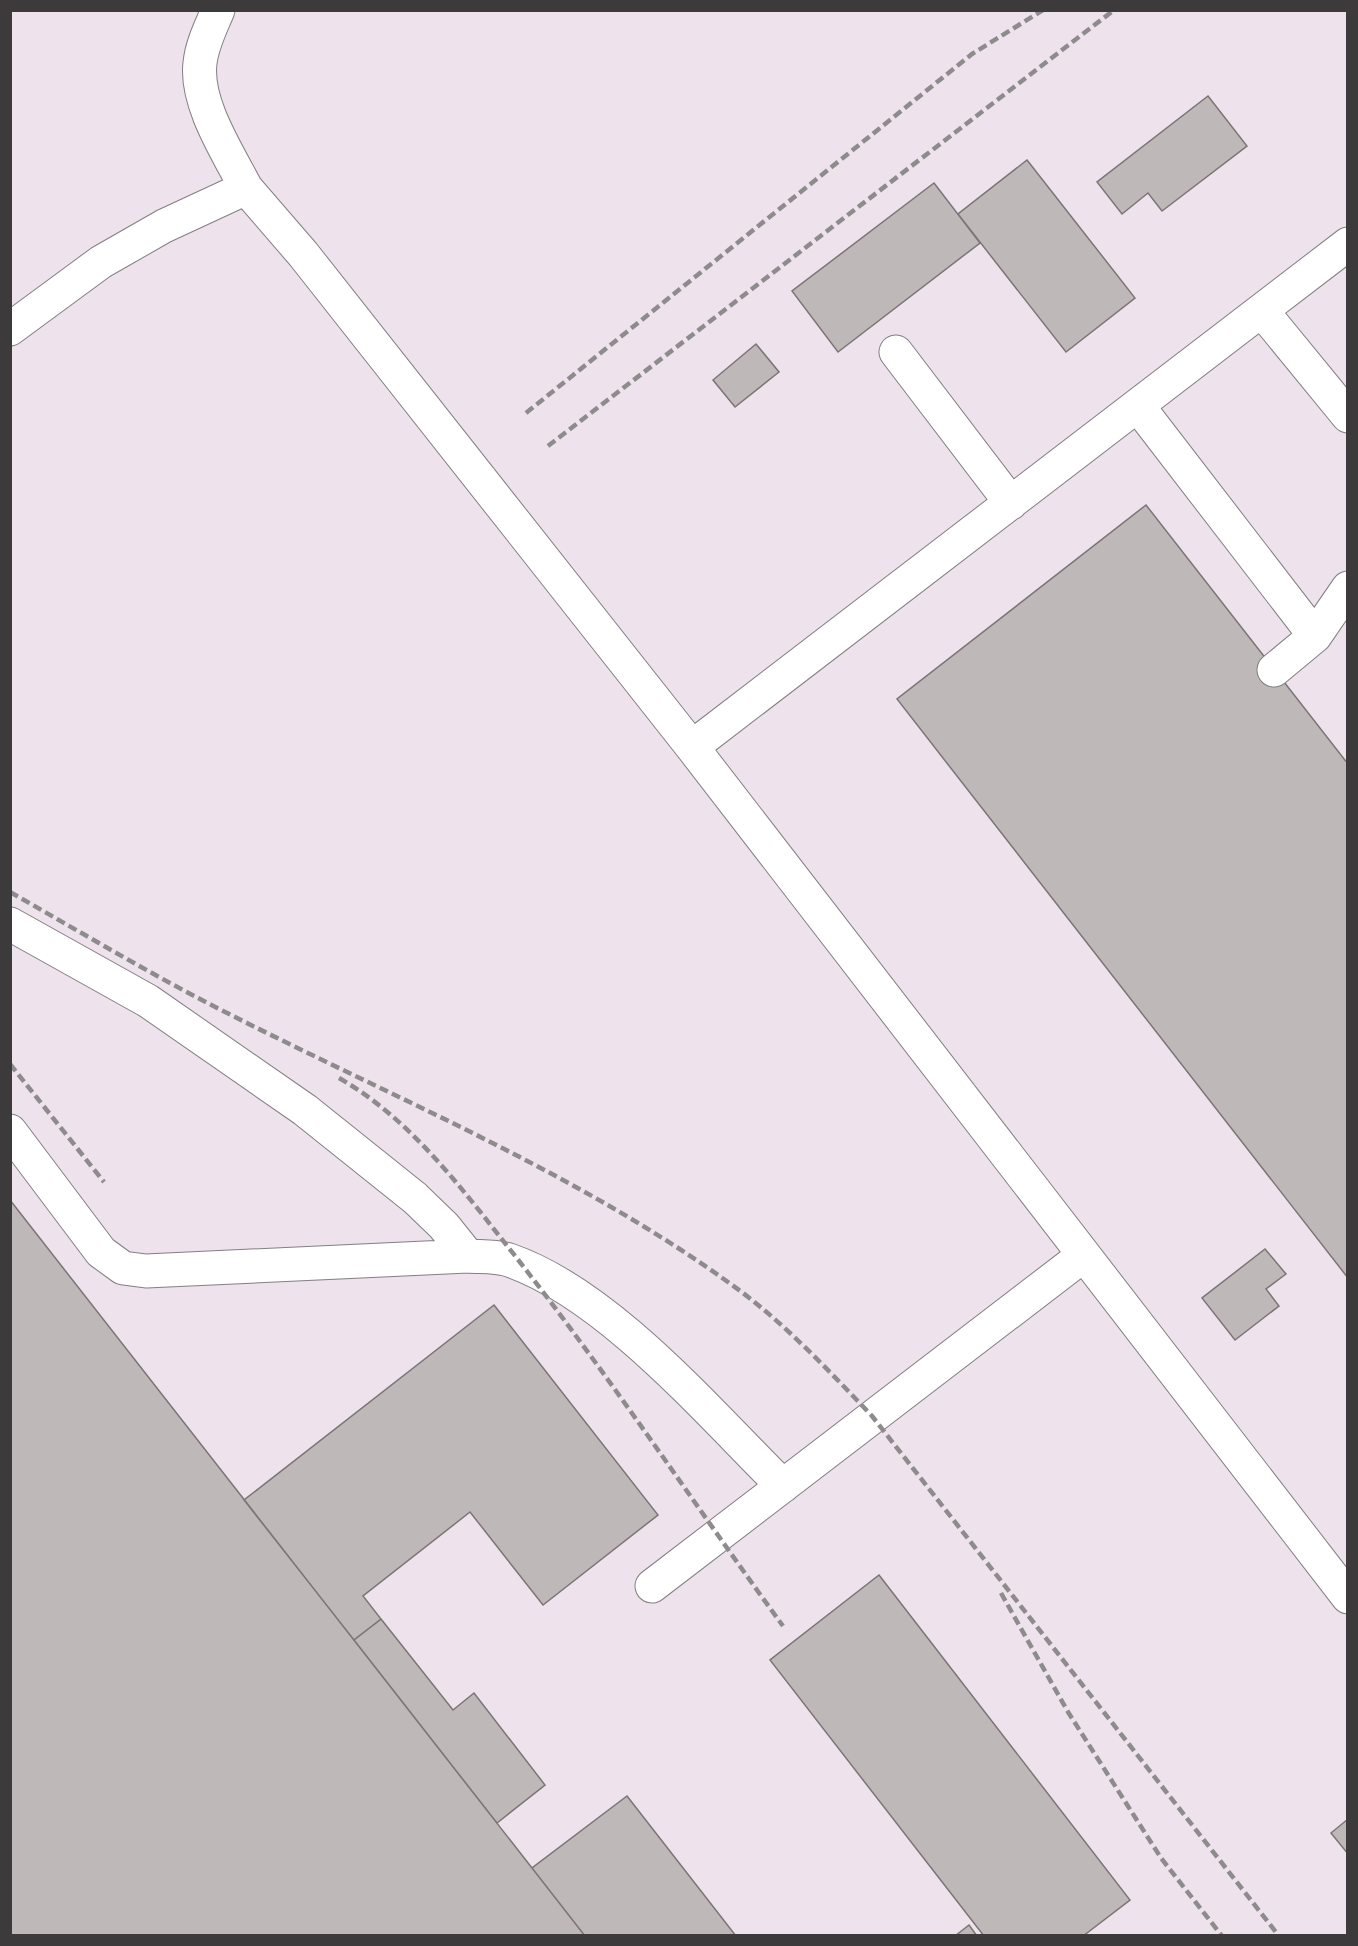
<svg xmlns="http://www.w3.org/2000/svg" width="1358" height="1946" viewBox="0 0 1358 1946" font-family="'Nunito Sans',sans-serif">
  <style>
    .built { fill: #eee2ec }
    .building { fill: #bfb8b9; stroke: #7b7576; stroke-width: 1.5 }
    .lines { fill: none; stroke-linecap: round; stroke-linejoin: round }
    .minor-casing { stroke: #837f82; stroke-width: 35 }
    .minor { stroke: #fff; stroke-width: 33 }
    .rail { stroke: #8e8b8d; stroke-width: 4.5; stroke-dasharray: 9 4.5; stroke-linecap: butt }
  </style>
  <rect width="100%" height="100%" fill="#f4eff3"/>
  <!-- built -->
  <path class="built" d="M11,11H1347V1935H11Z"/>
  <!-- building -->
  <path class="building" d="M1208,96L1247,146L1162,211L1148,193L1122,214L1097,182Z
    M1027,160L1135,298L1066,352L958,214Z
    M934,183L980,243L838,352L792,291Z
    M756,344L779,372L735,407L713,380Z
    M1146,505L1348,764V1278L897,699Z
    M10,1200L532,1868L585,1936H10Z
    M1265,1249L1286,1274L1266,1289L1279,1306L1235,1340L1202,1298Z
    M494,1305L658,1515L543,1605L470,1512L363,1596L381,1619L354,1640L244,1500Z
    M879,1575L1130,1900L1083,1936H984L770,1660Z
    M381,1619L453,1710L474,1693L545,1785L497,1823L354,1640Z
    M627,1796L736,1936H585L532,1868Z
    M1348,1819V1854L1331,1833Z
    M969,1925L977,1936H955Z"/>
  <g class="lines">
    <!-- minor casing -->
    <g class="minor-casing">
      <path id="minor" d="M218,10C211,27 202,44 200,63C195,103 228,153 246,188
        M1262,311L1348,416
        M10,329L101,262L164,226L246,188L303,254L692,747L1348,1597
        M896,352L1011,503
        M1138,406L1315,636
        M1274,670L1315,636L1348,588
        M692,747L1348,244
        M10,924L148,1001L305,1110L415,1198L444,1226L468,1256
        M10,1131L101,1252L123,1268L146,1271L468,1256C481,1257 497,1256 509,1260C608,1294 708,1412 783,1486
        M652,1586L1084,1255"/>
    </g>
    <!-- minor -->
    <use href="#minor" class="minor"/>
    <!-- rail -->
    <path class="rail" d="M526,413L972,54L1043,10
      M548,446L1114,10
      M10,892C84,934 157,978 233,1016C405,1103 588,1178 743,1293C790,1329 831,1373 872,1416L1279,1936
      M10,1064L104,1182
      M339,1078C409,1118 459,1185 508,1247C605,1369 691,1500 783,1626
      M1001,1593L1068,1712L1161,1858L1222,1936"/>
  </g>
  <!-- border -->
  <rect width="1358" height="1946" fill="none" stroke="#3c3a3b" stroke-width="24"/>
</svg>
